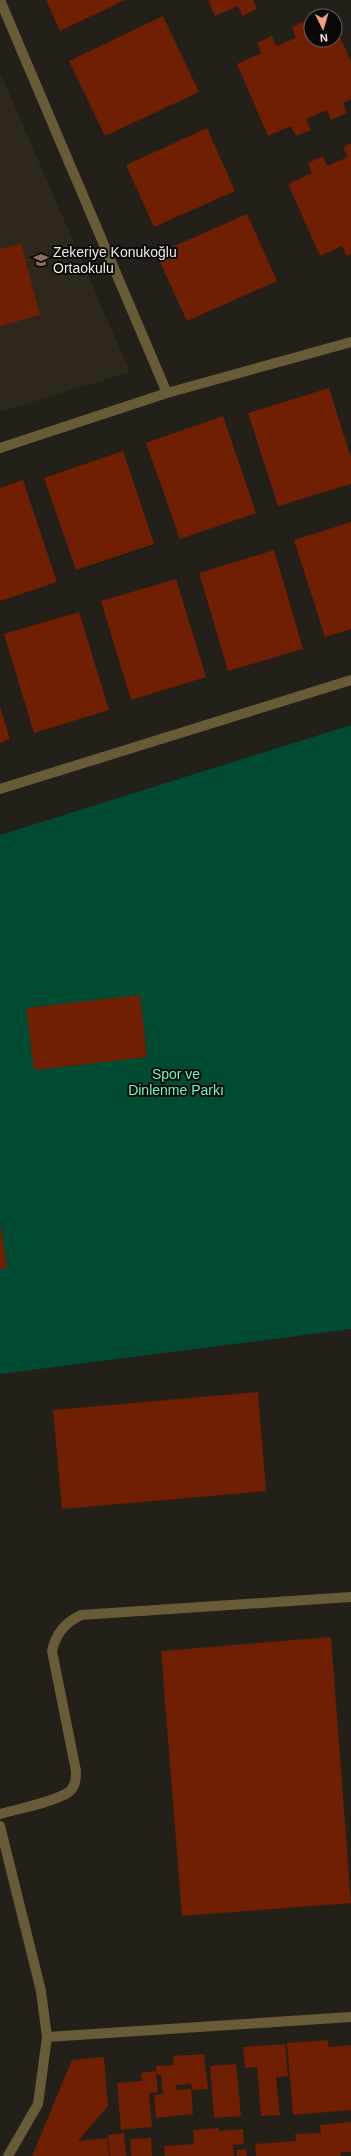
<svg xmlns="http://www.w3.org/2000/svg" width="351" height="2156" viewBox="0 0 351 2156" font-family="Helvetica,sans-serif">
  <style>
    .built { fill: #2e271b }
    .green { fill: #014b33 }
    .building { fill: #701f02 }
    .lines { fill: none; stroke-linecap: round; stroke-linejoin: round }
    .service { stroke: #685b38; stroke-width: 10 }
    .minor { stroke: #685b38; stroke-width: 10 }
    .labels { text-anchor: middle; stroke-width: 4; stroke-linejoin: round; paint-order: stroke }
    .poi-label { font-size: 14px; fill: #edeae6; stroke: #0b0907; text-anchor: start }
    .park-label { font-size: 14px; fill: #6afac0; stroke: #0b0907 }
  </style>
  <rect width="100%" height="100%" fill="#231f19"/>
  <!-- built -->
  <path class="built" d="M0,72L130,372L0,412Z"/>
  <!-- green -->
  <path class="green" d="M351,725V1329L0,1374V835Z"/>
  <!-- building -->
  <path class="building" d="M46,0H125L60,31Z
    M208,0H253L257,9L242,16L238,6L215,16Z
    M163,16L199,92L105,136L69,61Z
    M307,20L311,28V40H335V26L351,62V99L343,103L347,113L331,120L327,110L306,119L311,130L296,136L291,126L268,136L237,64L261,53L257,43L272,36L276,46L296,38L292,27Z
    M207,128L235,191L154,227L126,165Z
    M351,143V254L347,256L342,246L320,256L288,184L312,173L308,163L323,156L327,166L348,157L343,147Z
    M247,214L277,281L187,321L156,254Z
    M21,243L40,315L0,326V249Z
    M329,388L351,458V484L278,506L248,413Z
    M223,416L256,513L180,539L146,443Z
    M123,451L154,544L76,570L44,478Z
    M23,480L57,582L0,601V488Z
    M351,522V629L325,637L294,540Z
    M274,550L303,649L228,671L199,573Z
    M176,579L206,677L131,700L101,601Z
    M79,612L109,710L34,733L4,634Z
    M0,707L10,739L0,743Z
    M140,995L147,1057L34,1070L26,1008Z
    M0,1222L7,1268L0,1269Z
    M258,1392L266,1491L62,1509L53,1410Z
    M331,1637L351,1903L182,1916L161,1651Z
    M328,2040V2047L351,2045V2110L293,2115L287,2043Z
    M285,2044L288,2076L276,2077L280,2115L261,2116L257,2067L245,2068L243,2047Z
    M204,2054L208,2089L192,2090L191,2084L176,2085L177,2090L191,2089L193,2114L156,2118L154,2095L163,2094L161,2075H157L156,2066L174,2065L173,2056Z
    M104,2057L108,2106L78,2141L107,2138L109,2156H32L72,2060Z
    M236,2064L241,2116L214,2118L210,2066Z
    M156,2071L158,2092L149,2093L152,2127L121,2130L117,2083L142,2081L141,2073Z
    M351,2122V2152H341V2156H256L255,2144L296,2141L295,2134L321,2133L320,2125Z
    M219,2128V2131L243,2129L244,2144L233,2145L234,2156H165L164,2146L194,2144L193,2130Z
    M124,2133L126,2156H110L108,2135Z
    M151,2138L152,2156H131L130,2139Z
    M246,2149L247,2156H237L236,2150Z"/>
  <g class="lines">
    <!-- service -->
    <path class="service" d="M0,1814C17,1809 59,1801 70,1791C76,1785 76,1778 76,1771L52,1651C56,1633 65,1623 81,1615L351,1597"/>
    <!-- minor -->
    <path class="minor" d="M0,0L167,393
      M0,448L167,393L351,342
      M0,789L351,680
      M0,1826L41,1991L47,2037L38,2104L8,2156
      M47,2037L351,2017"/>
  </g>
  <!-- icons -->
  <defs>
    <g id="school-bare" transform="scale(1.2)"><path d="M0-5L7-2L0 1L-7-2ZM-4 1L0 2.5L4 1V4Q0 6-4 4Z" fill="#8d6e63" stroke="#0b0907" stroke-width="2.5" paint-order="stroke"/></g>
  </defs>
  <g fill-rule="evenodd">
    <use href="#school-bare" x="41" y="260"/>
  </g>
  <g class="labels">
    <!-- poi labels -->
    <g class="poi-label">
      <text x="53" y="257">Zekeriye Konukoğlu<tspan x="53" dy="16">Ortaokulu</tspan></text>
    </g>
    <!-- park labels -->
    <g class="park-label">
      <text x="176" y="1079">Spor ve<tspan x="176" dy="16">Dinlenme Parkı</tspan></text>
    </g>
  </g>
  <!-- north arrow -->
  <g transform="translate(323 28) rotate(175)"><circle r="19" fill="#0b0907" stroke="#656360"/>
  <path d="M0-3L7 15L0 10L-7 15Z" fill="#f49e88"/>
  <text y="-6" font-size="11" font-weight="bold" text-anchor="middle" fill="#edeae6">N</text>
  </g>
</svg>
